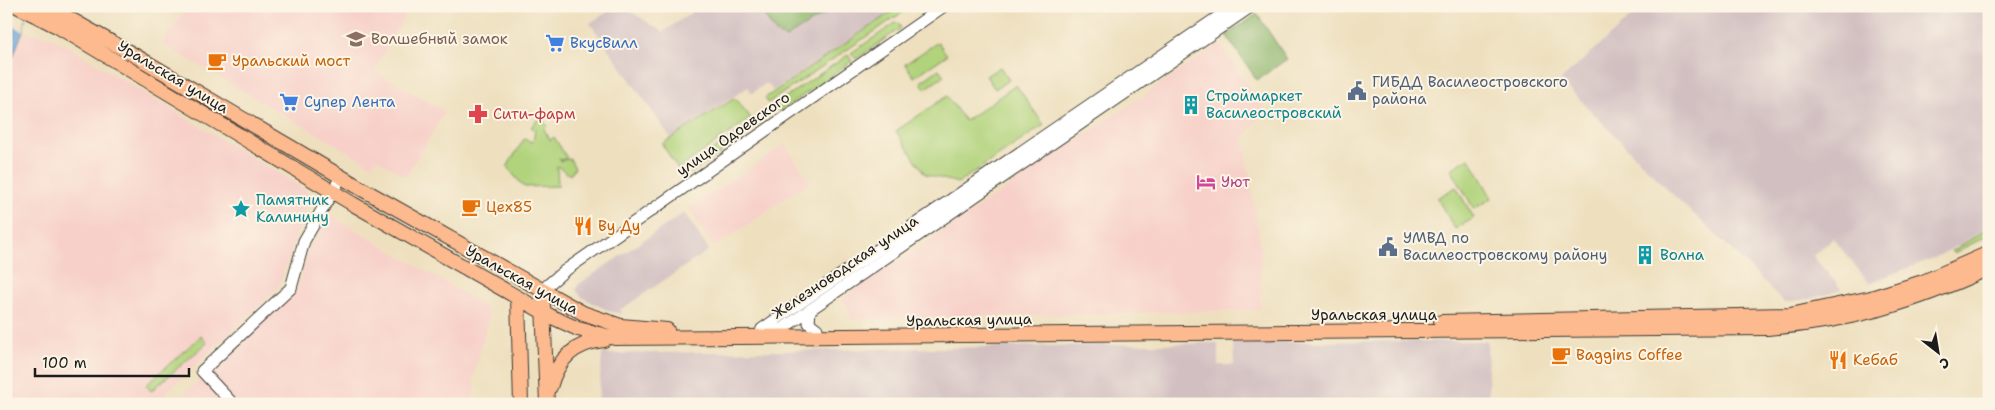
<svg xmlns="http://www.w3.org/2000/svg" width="1995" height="410" viewBox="0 0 1995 410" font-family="'Shantell Sans',sans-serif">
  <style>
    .built { fill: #f7d1c9 }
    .industrial { fill: #d2bfc1 }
    .green { fill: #b1d37c; stroke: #66784c }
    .forest { fill: #8cb56c; stroke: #546844 }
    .water { fill: #659fd4; stroke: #405e78 }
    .pier { fill: #eee0bf }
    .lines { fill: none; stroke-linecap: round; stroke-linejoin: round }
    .minor-casing { stroke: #3c3934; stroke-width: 13 }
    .major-casing { stroke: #3c3934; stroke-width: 16 }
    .minor { stroke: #fff; stroke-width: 11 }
    .major { stroke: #fcba8e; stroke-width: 14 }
    .labels { text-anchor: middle; stroke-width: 4; stroke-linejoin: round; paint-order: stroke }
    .education-label { font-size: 15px; fill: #785e54; stroke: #fcf5e5; text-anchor: start }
    .shop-label { font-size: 15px; fill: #366cbe; stroke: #fcf5e5; text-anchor: start }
    .food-label { font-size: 15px; fill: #c56008; stroke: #fcf5e5; text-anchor: start }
    .street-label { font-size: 15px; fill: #1c1c1c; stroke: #fcf5e5 }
    .service-label { font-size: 15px; fill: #4e5e75; stroke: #fcf5e5; text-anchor: start }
    .culture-label { font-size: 15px; fill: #0d838f; stroke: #fcf5e5; text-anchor: start }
    .health-label { font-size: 15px; fill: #be3a42; stroke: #fcf5e5; text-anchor: start }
    .hotel-label { font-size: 15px; fill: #b23c85; stroke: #fcf5e5; text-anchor: start }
  </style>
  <rect width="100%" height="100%" fill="#fcf5e5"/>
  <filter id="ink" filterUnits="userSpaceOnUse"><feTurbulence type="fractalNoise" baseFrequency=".02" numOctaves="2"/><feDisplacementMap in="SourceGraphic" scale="10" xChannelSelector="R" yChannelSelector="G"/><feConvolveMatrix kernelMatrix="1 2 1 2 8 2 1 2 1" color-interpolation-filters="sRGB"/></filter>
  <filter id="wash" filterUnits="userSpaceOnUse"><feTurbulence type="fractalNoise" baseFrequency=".0096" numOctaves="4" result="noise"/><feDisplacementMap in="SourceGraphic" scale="20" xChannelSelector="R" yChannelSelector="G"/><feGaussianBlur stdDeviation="1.12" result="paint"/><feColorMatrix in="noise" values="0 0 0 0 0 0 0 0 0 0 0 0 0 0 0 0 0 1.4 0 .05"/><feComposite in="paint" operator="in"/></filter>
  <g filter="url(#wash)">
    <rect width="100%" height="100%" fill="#eee0bf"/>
    <!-- built -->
    <path class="built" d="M187,6H410L374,71L445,112L406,176L376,159L372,166L162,44Z
      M23,31L53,38L311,193L279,287L154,404H6V75Z
      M1220,44L1265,110L1243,138L1261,247L1260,310L851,319L843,298Z
      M785,145L810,182L714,247L689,209Z
      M329,214L486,307L489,316L473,380L476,386L471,404H174L297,289L309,248Z"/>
    <!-- industrial -->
    <path class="industrial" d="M617,6H622L663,32L691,13L687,6H899L773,91L767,83L752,93L748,87L671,138L590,23Z
      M1643,6H1989V226L1961,244L1934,258L1869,283L1833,238L1813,256L1842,290L1809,299L1784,302L1730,248L1670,192L1561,80Z
      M684,213L709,250L620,310L622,314L612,312L591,302L582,297L576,290L579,284Z
      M1487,341L1489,404H598L602,354L1218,343V365H1234L1233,342Z"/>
    <!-- green -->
    <path class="green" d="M900,6L903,12L768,103L765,98Z
      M897,22L901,28L856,59L851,53Z
      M938,42L947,55L914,77L905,64Z
      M848,55L852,61L781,111L771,107Z
      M1000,67L1009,80L995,89L986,76Z
      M939,69L944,76L925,89L921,82Z
      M1016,85L1044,125L958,183L925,174L896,131L947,96L965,121Z
      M735,98L751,118L678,169L662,144Z
      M537,120H543L547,126L544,129L550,140L554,137L567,158L560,160L559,158L560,161L570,159L575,168L570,175L557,166L558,186L524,187L507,167L524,139L533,142L535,130L531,127Z
      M753,123L750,132L691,174L687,168Z
      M1469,158L1492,198L1474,209L1451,169Z
      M1456,187L1474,218L1455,229L1437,198Z
      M1989,228V235L1954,253L1952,251Z
      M201,336L207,343L151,391L146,385Z"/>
    <!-- forest -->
    <path class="forest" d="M758,6H836L786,38L776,33Z
      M1257,14L1287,59L1257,80L1226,35Z"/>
    <!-- water -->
    <path class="water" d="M6,6H28L23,31L6,75Z"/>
    <!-- pier -->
    <path class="pier" d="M6,6H28L23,31L6,23Z"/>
  </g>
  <g filter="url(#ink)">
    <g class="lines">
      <!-- minor casing -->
      <g class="minor-casing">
        <path id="minor" d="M542,290L563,272L944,6
          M810,310L809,323L817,329
          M767,334L782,329L1252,6
          M759,337L762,329L1234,6
          M233,404L202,371L291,288L304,241L341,177"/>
      </g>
      <!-- major casing -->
      <g class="major-casing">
        <path id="major" d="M17,6L57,26L353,204L552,317L578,329L615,338L1768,328C1852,321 1913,303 1989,268
          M47,6L134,55L362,189L583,313L621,326L667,330
          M518,298L521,404
          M543,305L547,404
          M1441,322L1790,315L1871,298L1923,282L1989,253
          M550,387C558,359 574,343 604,340"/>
      </g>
      <!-- minor -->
      <use href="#minor" class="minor"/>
      <!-- major -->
      <use href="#major" class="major"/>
    </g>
  </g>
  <!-- icons -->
  <defs>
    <g id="school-bare" transform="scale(1.5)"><path d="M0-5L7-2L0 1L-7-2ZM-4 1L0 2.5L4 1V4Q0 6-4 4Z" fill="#8d6e63" stroke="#fcf5e5" stroke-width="2.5" paint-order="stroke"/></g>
    <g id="supermarket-bare" transform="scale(1.5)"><path d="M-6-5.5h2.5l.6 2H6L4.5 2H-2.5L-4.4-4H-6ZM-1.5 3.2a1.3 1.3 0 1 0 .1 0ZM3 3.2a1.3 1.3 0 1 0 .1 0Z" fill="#3f7fe0" stroke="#fcf5e5" stroke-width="2.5" paint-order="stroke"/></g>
    <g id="cafe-bare" transform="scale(1.5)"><path d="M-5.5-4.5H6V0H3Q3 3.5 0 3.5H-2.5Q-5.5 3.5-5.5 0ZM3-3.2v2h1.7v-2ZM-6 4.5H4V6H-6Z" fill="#e8710a" stroke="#fcf5e5" stroke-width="2.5" paint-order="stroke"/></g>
    <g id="civic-bare" transform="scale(1.5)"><path d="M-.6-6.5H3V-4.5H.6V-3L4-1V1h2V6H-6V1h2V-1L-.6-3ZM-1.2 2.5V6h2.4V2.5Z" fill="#5c6f8a" stroke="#fcf5e5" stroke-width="2.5" paint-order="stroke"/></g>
    <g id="building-bare" transform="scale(1.5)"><path d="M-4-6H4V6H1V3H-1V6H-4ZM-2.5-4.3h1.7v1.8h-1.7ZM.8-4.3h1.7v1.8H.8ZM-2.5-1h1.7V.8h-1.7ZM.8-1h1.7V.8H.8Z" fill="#0f9aa8" stroke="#fcf5e5" stroke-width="2.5" paint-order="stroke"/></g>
    <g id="pharmacy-bare" transform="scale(1.5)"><path d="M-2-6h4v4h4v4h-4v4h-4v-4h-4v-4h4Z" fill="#e0444e" stroke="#fcf5e5" stroke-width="2.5" paint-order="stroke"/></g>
    <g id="hotel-bare" transform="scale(1.5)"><path d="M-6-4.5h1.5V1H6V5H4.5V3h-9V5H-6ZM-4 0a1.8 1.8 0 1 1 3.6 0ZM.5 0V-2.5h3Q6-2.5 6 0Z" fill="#d1479c" stroke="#fcf5e5" stroke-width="2.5" paint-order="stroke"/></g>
    <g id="sight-bare" transform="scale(1.5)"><path d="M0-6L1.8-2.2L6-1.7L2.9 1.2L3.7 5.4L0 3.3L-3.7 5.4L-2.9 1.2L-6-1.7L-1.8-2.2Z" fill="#0f9aa8" stroke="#fcf5e5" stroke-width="2.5" paint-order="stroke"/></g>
    <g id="restaurant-bare" transform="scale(1.5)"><path d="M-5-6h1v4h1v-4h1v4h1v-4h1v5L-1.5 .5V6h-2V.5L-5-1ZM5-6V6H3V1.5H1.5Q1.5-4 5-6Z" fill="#e8710a" stroke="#fcf5e5" stroke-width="2.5" paint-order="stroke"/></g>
  </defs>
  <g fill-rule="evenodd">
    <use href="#school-bare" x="356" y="39"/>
    <use href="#supermarket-bare" x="555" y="43"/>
    <use href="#cafe-bare" x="217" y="61"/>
    <use href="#civic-bare" x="1357" y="91"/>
    <use href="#supermarket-bare" x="289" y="102"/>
    <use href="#building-bare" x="1191" y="105"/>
    <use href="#pharmacy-bare" x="478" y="114"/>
    <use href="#hotel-bare" x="1206" y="182"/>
    <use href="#cafe-bare" x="471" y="207"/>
    <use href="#sight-bare" x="241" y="209"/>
    <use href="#restaurant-bare" x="583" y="226"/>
    <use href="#civic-bare" x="1388" y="247"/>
    <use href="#building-bare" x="1645" y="255"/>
    <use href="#cafe-bare" x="1561" y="355"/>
    <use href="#restaurant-bare" x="1838" y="360"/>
  </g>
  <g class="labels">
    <!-- education labels -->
    <g class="education-label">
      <text x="371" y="44">Волшебный замок</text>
    </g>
    <!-- shop labels -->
    <g class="shop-label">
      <text x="570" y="48">ВкусВилл</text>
      <text x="304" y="107">Супер Лента</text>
    </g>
    <!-- food labels -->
    <g class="food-label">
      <text x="232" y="66">Уральский мост</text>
      <text x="486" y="212">Цех85</text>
      <text x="598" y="231">Ву Ду</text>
      <text x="1576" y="360">Baggins Coffee</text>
      <text x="1853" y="365">Кебаб</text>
    </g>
    <!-- street labels -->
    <g class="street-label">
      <text transform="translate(173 77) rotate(31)" y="5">Уральская улица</text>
      <text transform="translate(733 134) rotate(-35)" y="5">улица Одоевского</text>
      <text transform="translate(845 267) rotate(-34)" y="5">Железноводская улица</text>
      <text transform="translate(522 280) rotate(29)" y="5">Уральская улица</text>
      <text x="1374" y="320">Уральская улица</text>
      <text transform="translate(969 320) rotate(-1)" y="5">Уральская улица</text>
    </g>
    <!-- service labels -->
    <g class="service-label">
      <text x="1372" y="87">ГИБДД Василеостровского<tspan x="1372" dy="17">района</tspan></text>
      <text x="1403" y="243">УМВД по<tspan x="1403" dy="17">Василеостровскому району</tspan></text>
    </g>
    <!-- culture labels -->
    <g class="culture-label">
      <text x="1206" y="101">Строймаркет<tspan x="1206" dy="17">Василеостровский</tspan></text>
      <text x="256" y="205">Памятник<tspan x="256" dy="17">Калинину</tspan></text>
      <text x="1660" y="260">Волна</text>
    </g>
    <!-- health labels -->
    <g class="health-label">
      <text x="493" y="119">Сити-фарм</text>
    </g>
    <!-- hotel labels -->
    <g class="hotel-label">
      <text x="1221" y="187">Уют</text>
    </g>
  </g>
  <!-- margin -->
  <rect width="1995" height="410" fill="none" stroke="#fcf5e5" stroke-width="25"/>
  <!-- north arrow -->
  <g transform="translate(1938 352) rotate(149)" stroke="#fcf5e5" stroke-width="4" paint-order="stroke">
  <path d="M0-4L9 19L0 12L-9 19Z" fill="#1c1c1c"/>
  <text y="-8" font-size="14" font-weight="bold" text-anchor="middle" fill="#1c1c1c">С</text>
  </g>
  <!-- scale -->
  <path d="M35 368v8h154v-8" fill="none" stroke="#1c1c1c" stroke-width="2.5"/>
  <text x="42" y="368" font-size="15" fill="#1c1c1c" stroke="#fcf5e5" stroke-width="4" paint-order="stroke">100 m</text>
</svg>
